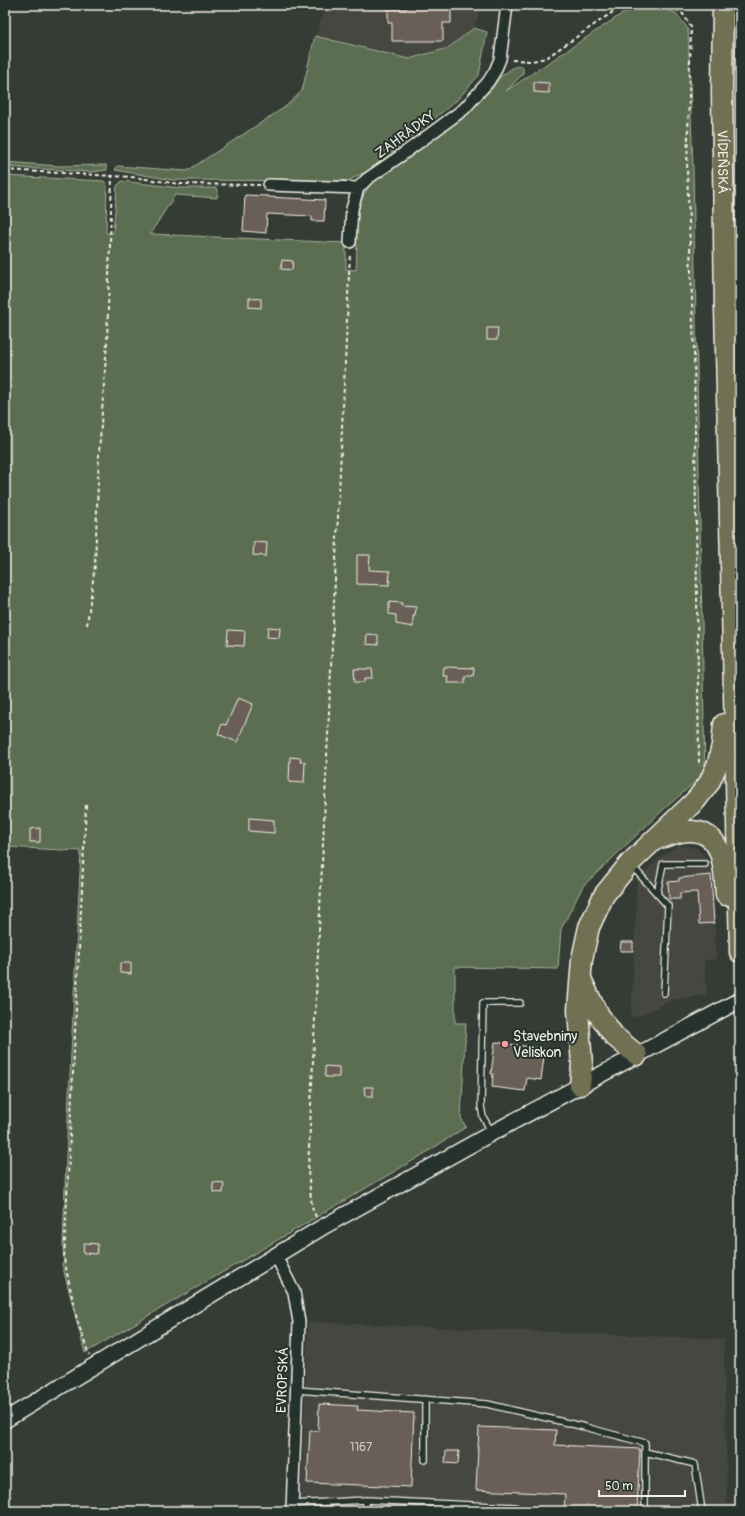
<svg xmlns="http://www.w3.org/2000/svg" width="745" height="1516" viewBox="0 0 745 1516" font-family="Pangolin,sans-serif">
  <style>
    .built { fill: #44463f }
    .green { fill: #5b6e51; stroke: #a8b09c }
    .building { fill: #6a5e56; stroke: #f4f1e8 }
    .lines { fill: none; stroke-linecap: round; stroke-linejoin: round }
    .lane-casing { stroke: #f4f1e8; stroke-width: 8 }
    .street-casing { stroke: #f4f1e8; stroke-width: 14 }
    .secondary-casing { stroke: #f4f1e8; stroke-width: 18 }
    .highway-casing { stroke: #f4f1e8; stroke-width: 23 }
    .path { stroke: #f4f1e8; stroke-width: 2; stroke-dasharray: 4 3; stroke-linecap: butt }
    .lane { stroke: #26332d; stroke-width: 5.5 }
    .street { stroke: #26332d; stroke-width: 11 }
    .secondary { stroke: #26332d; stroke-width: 15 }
    .highway { stroke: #706f52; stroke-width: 20 }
    .tram { stroke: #f4f1e8; stroke-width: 1 }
    .poi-dot { fill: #ff9aa2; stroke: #26332d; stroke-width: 1.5 }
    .labels { text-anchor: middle; stroke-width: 4; stroke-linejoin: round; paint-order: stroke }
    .number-label { font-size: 12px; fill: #d2ccc4 }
    .street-label { font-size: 14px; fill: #f4f1e8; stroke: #26332d }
    .poi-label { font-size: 14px; fill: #f4f1e8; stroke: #26332d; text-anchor: start }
  </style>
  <rect width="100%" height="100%" fill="#343c35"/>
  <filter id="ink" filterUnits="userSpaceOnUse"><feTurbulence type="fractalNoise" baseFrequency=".025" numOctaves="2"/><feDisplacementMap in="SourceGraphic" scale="8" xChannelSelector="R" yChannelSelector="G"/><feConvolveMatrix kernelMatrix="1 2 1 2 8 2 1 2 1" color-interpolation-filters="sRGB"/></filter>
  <g filter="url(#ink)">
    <!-- built -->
    <path class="built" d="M327,5H482L474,28L448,48L409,59L315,36Z
      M679,845L697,848L709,862L713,883L716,959L704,961L707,995L675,999L638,1016L631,1017L637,881L636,880L663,855Z
      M308,1322L724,1339L727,1503L735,1504V1511H300Z"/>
    <!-- green -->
    <path class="green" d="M645,5H654L676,13L688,29L693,170L705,773L662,811L583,886L561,929L558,969L455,967V1023H466L461,1118L466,1127L424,1154L85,1353L62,1264V1263H64L63,1246L66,1157L81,851L5,847V176L104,181L107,185L106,233H113L117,186L122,181L180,188H217L218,191L217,198L175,195L150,234L346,243V269L356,270C359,237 350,212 371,183L445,130L491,90L500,77L514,67L521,66L523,68V74L506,91L620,15Z
      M474,28L487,32L479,75L457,100L373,168L348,181L173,180L115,170L117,166L187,171L285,107L302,91L315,36L409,59L448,48Z
      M5,162L59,166L106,165L107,170L92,172L5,167Z"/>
    <!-- building -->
    <path class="building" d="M406,5H441V9H451V23H443V41H392V23H388V9H406Z
      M534,82L549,83V93L534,92Z
      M245,195L268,196V197L325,200L324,221H312V216L267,214L266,233L243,231Z
      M282,260L293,261L292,270L281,269Z
      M249,298L261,299V308L249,307Z
      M487,328H498L497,340H487Z
      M254,542L267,543L266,556L253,555Z
      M357,555H370L369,570L390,571L389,585L357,584Z
      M389,602L402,603L401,606L416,607L415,616H413V627L396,624V615L389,614Z
      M268,627L280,628L279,638L267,637Z
      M228,630L245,631L244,646L227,645Z
      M367,634L378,635V645L366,644Z
      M444,667L474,668L473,676H465V683H447L448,676H443Z
      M354,669H372L373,678H365V682H355Z
      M238,698L253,704L237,742L218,734L222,724L226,725Z
      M290,757L301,758L300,762H305L304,783L289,782Z
      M249,818L274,820V833L249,831Z
      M40,828V842H30V829Z
      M711,875L714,923L699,924L697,892L680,893V899H669L668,882L679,881V878Z
      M621,942H633V951H620Z
      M120,963H131V974L120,973Z
      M495,1042L545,1049L541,1080L527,1078L525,1091L492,1087L493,1074H491Z
      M325,1066L339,1067V1077H325Z
      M364,1087H373V1096H365Z
      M213,1182L224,1183L223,1193L213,1192Z
      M84,1243L98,1244L97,1254L83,1253Z
      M319,1404L358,1406L357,1410L414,1413L411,1487L307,1483L310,1430L318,1431Z
      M479,1427L556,1430L555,1445L640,1449L637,1511H564L565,1494L476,1490Z
      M446,1451H459L458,1464L445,1463Z"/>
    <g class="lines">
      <!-- lane casing -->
      <g class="lane-casing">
        <path id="lane" d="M632,866L668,906L664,993
          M657,894L663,864H705
          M492,1133L483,1117L481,1106L483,1003H520
          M297,1390L487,1404L585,1427L645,1443V1511
          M645,1452L695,1464L702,1511
          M425,1460V1399
          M292,1504L366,1500L515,1507V1511
          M366,1511V1500"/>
      </g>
      <!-- street casing -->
      <g class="street-casing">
        <path id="street" d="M269,185L358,188
          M350,242L352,209L358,188L367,179L399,157L464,109L488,82L495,71L500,59L507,5
          M275,1254L294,1292L299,1322L292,1511"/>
      </g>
      <!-- secondary casing -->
      <g class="secondary-casing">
        <path id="secondary" d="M5,1420L321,1228L492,1133L740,1000"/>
      </g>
      <!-- highway casing -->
      <g class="highway-casing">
        <g id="highway">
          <path id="s1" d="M723,5L722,92L725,308L740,952"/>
          <path d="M656,839C668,836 680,830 692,831C725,833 724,871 726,895"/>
          <path d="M581,979L596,1011L614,1036L637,1055"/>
          <path d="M580,1085L582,1065L578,1010L582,959L589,927L604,895L630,863L696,800L709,783L718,763L722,745L724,724"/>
        </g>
      </g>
      <!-- path -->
      <path class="path" d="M670,5L683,14L691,27L687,170L694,350L699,766
        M512,60L532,61L546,58L617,9L626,5
        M5,170L132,177L180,184L260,185
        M87,625L95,565L99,453L107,342L112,176
        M86,805L64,1259L77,1320L89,1355
        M316,1217L312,1207L308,1171L350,253"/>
      <!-- lane -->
      <use href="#lane" class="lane"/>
      <!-- street -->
      <use href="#street" class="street"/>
      <!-- secondary -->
      <use href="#secondary" class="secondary"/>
      <!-- highway -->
      <use href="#highway" class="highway"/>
      <!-- tram -->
      <path class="tram" d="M736,5L735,73L740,84"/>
    </g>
  </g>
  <!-- markers -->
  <circle class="poi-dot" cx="505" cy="1044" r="4"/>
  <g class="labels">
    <!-- number labels -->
    <g class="number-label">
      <text x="361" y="1451">1167</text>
    </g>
    <!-- street labels -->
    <g class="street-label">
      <text transform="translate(405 134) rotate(-36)" y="5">ZAHRÁDKY</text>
      <text dy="5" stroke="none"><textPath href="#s1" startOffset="157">VÍDEŇSKÁ</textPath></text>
      <text transform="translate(282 1380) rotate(-88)" y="5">EVROPSKÁ</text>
    </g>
    <!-- poi labels -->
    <g class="poi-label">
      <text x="513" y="1041">Stavebniny<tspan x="513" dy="16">Veliskon</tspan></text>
    </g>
  </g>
  <!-- margin -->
  <rect width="745" height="1516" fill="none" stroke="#26332d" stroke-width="20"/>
  <rect x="10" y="10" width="725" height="1496" fill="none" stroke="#f4f1e8" stroke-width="1.5" filter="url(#ink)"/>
  <!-- scale -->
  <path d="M599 1490v6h86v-6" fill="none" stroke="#f4f1e8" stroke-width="2"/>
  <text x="605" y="1490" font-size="12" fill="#f4f1e8" stroke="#26332d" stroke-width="3" paint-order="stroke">50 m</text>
</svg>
